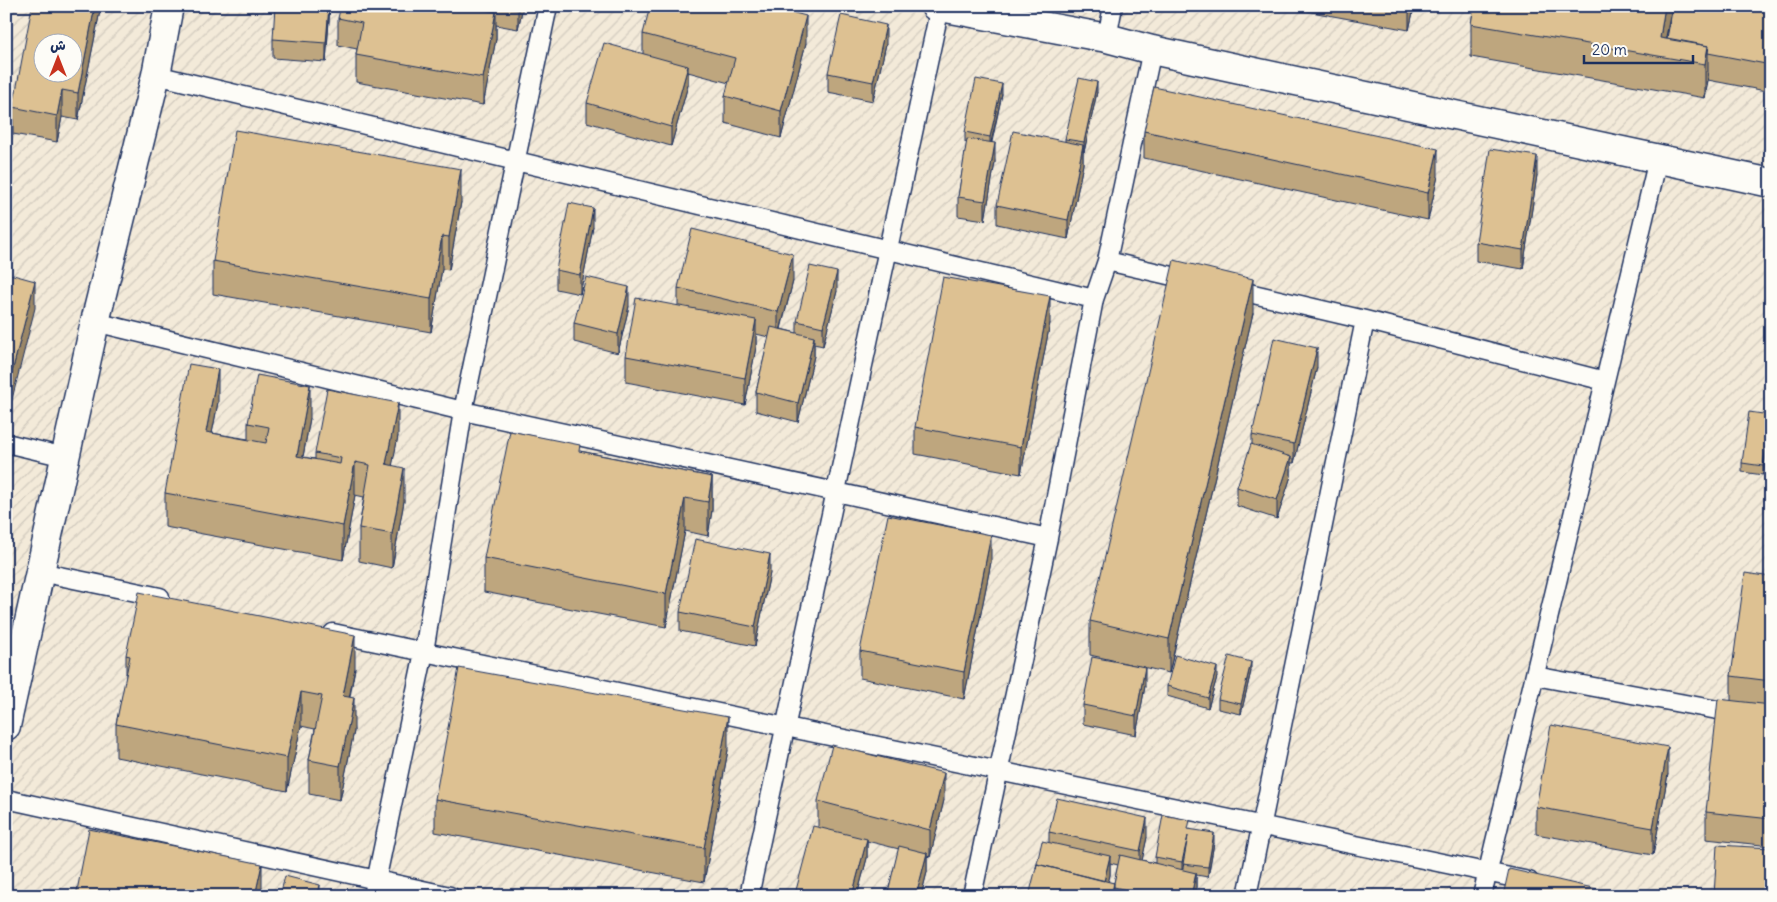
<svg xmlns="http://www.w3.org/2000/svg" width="1777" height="902" viewBox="0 0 1777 902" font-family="Delius,'Playpen Sans Arabic',sans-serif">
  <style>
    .industrial { fill: url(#industrial-furrows); fill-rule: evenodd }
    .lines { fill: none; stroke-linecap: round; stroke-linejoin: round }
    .lane-casing { stroke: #1b2f5e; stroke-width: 21 }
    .secondary-casing { stroke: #1b2f5e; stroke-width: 31 }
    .lane { stroke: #fdfcf7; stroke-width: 18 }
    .secondary { stroke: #fdfcf7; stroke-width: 28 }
    .wall { fill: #bea67e; stroke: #1b2f5e; fill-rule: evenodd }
    .shaded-wall { fill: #9b8766; stroke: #1b2f5e }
    .building { fill: #ddc192; stroke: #1b2f5e; fill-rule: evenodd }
  </style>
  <defs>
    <pattern id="industrial-furrows" width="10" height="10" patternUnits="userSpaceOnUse" patternTransform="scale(1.25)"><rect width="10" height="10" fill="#f3ead9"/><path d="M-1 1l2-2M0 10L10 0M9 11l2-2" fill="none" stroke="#d0c9bd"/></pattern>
  </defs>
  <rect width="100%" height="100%" fill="#fdfcf7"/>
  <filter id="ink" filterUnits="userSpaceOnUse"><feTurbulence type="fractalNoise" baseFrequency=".02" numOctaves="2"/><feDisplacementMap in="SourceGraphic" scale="10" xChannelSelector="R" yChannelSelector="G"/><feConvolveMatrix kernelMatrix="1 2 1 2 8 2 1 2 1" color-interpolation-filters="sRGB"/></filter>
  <g filter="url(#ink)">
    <!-- industrial -->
    <path class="industrial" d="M6,6H1771V896H6ZM42,42H72V72H42Z"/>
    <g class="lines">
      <!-- lane casing -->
      <g class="lane-casing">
        <path id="lane" d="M1107,38L1113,6
          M156,75L1094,299
          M1107,261L1194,281
          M1232,289L1365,320L1605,381
          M95,322L463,411L1048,538
          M6,443L65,457
          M40,572L160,597
          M333,633L1529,881
          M1535,676L1771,720
          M6,799L450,896
          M373,896L424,652L463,411L548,6
          M749,896L940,7
          M972,896L1048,538L1094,299L1107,261L1152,50
          M1247,896L1365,320
          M1482,896L1658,159"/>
      </g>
      <!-- secondary casing -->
      <g class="secondary-casing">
        <path id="secondary" d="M935,6L1107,38L1152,50L1771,183
          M6,726L95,322L156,75L169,6"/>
      </g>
      <!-- lane -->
      <use href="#lane" class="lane"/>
      <!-- secondary -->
      <use href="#secondary" class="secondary"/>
    </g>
    <!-- wall -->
    <path class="wall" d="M101,6L78,120L62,117L57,142L13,134V107Z
      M330,6L326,62L273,58V39Z
      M481,6H523L518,29L496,25V39L483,105L356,82V55L357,49L338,45V18L481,10Z
      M1279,6H1413V12L1409,30Z
      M1474,6H1672L1666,39H1667L1673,6H1771V92L1708,80V73V80L1705,98L1471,57V24Z
      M643,34L806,43L781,138L725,123V96L729,83L688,72V85L671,146L587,122V103L643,54Z
      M886,44L873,101L828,92V73Z
      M1097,92L1084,152H1083V164L1068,239L997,224V205L1065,142V139Z
      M1002,94L992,142L995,162L985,220L958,216V197L967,142H965V132Z
      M1144,131L1438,176L1428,220L1144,158Z
      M1537,175L1523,269L1476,261V242Z
      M461,202L449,270L442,269L431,332L213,294V261Z
      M593,227L580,294L556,289V270Z
      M793,281L781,329L797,333V321L837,291L823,346L814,344V356L798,422L756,411V392L769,337L756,334V347L745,405L626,382V356L678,305V288Z
      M629,306L618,353L574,342V323Z
      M1253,313L1169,673L1090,655V621Z
      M1050,323L1021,474L915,454V427Z
      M1317,367L1294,463H1291V476L1277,519L1237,506V487L1252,444V435Z
      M218,402L212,433L248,439V423L310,418L303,457L315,459V453L398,436L392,465L404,501L392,568L359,561V528L364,497L355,495L343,560L165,527V493Z
      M1770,425L1763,475L1742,472V463Z
      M580,451L712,477V510L708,536L685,531L666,627L484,592V558Z
      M991,562L964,699L860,678V651Z
      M770,573L755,646L680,631V612Z
      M1771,577V846L1706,839V812L1731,701V676Z
      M126,655L355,668L350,697L354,731L340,800L309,794V760L315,729L301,726L287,791L116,757V724L126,679Z
      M1251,671L1241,714L1218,709V699Z
      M1217,677L1208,708L1167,696V686Z
      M1145,686L1136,735L1083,724V705Z
      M728,750L704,882L435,832V799Z
      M1668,774L1653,855L1536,834V807Z
      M944,800L930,857L927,856V872L921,896H887L899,849L867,841V858L857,896H795V894L818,827V801Z
      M1190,829L1214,843L1208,877L1196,875V892L1195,896H1029L1049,843V832L1147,837L1142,860L1155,863V857ZM1110,863L1118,865L1114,883L1108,882L1110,875Z"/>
    <!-- shaded-wall -->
    <path class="shaded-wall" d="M95,6H101L78,120V93Z
      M329,6H330L326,62V43Z
      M519,6H523L518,29V10Z
      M1409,6H1413V12L1409,30Z
      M1665,6H1672L1662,57L1660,38Z
      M496,12V39L483,105V78Z
      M806,16V43L781,138V111Z
      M886,25V44L873,101V82Z
      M1708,46V80L1705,98V64Z
      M688,66V85L671,146V127Z
      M1097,82V92L1084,152V142Z
      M1002,84V94L990,147V137Z
      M62,90V117L57,142V116Z
      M995,143V162L985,220V201Z
      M1083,145V164L1068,239V220Z
      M1438,149V176L1428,220V193Z
      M1537,156V175L1523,269V250Z
      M461,169V202L449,270V237Z
      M593,208V227L580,294V275Z
      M442,236V269L431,332V299Z
      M793,254V281L778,339V312Z
      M837,272V291L823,346V327Z
      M1253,279V313L1169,673V639Z
      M35,281V308L6,423V396Z
      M629,287V306L618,353V334Z
      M1050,296V323L1021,474V447Z
      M756,320V347L745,405V378Z
      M814,337V356L798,422V403Z
      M1317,348V367L1294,463V444Z
      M218,369V402L206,465V432Z
      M310,385V418L297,489V456Z
      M398,403V436L386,498V464Z
      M1770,415V425L1763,475V466Z
      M1291,457V476L1277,519V500Z
      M355,462V495L343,560V526Z
      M404,468V501L392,568V534Z
      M712,477V510L708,536V502Z
      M685,498V531L666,627V594Z
      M991,535V562L964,699V672Z
      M770,554V573L755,646V627Z
      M355,635V668L343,729V696Z
      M1251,662V671L1241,714V704Z
      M1145,667V686L1136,735V716Z
      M1217,667V677L1208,708V698Z
      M301,692V726L287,791V758Z
      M354,698V731L340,800V766Z
      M728,717V750L704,882V848Z
      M1668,747V774L1653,855V828Z
      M944,773V800L930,857V830Z
      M1147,818V837L1140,870V851Z
      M1214,833V843L1208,877V867Z
      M1188,836V846L1182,872V862Z
      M867,839V858L857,896H852Z
      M927,853V872L921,896H916Z
      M1110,856V875L1105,896L1104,882Z
      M262,864V896H255Z
      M1196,873V892L1195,896H1191Z
      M1114,883V896H1111Z
      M320,885V896H317Z"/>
    <!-- building -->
    <path class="building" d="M32,6H95L78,93L62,90L57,116L13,107ZM42,42H72V72H42Z
      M275,6H329L326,43L273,39Z
      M341,6H461L496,12L483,78L356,55L362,23L338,18Z
      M497,6H519L518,10Z
      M650,6H768L806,16L781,111L725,96L735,58L643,34Z
      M1474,6H1665L1660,38L1708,46L1705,64L1471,24Z
      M1673,6H1771V65L1708,53L1709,46L1667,38Z
      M841,15L886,25L873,82L828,73Z
      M604,43L688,66L671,127L587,103Z
      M1079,78L1097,82L1084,142L1065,139Z
      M976,79L1002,84L990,137L965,132Z
      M1154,87L1438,149L1428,193L1144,131Z
      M235,130L461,169L449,237L442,236L431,299L213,261Z
      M1013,131L1083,145L1068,220L997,205Z
      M967,139L995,143L985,201L958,197Z
      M1490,149L1537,156L1523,250L1476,242Z
      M569,203L593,208L580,275L556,270Z
      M692,229L793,254L778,312L678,288Z
      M1174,260L1253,279L1169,639L1090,621Z
      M810,266L837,272L823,327L797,321Z
      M6,273L35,281L6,396Z
      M586,277L629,287L618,334L574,323Z
      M943,277L1050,296L1021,447L915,427Z
      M636,298L756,320L745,378L626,356Z
      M771,327L814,337L798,403L756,392Z
      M1274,338L1317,348L1294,444L1252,435Z
      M189,364L218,369L206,432L266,443L269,427L248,423L257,375L310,385L297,456L340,464L341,458L315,453L327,389L398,403L386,464L404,468L392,534L359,528L370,465L355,462L343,526L165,493Z
      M1749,412L1770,415L1763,466L1742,463Z
      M510,431L580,445L579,451L712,477L708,502L685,498L666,594L484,558Z
      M1251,444L1291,457L1277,500L1237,487Z
      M888,515L991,535L964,672L860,651Z
      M695,539L770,554L755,627L680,612Z
      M1745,573L1771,577V681L1731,676Z
      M139,592L355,635L343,696L354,698L340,766L309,760L322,696L301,692L287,758L116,724L130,656L126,655Z
      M1175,655L1217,667L1208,698L1167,686Z
      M1229,656L1251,662L1241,704L1218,699Z
      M1092,657L1145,667L1136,716L1083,705Z
      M459,668L728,717L704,848L435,799Z
      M1718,699L1771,705V819L1706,812Z
      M1551,725L1668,747L1653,828L1536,807Z
      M832,745L944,773L930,830L818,801Z
      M1057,798L1147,818L1140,851L1049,832Z
      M1163,815L1190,820L1188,829L1214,833L1208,867L1183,864L1188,836L1182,862L1155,857Z
      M813,826L867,839L852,896H803L795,894Z
      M89,829L262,864L255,896H76Z
      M1042,841L1110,856L1104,881L1037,864L1036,868Z
      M1717,845L1771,848V896H1714Z
      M899,846L927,853L916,896H887Z
      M1120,855L1196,873L1191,896H1153L1114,887V883Z
      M1037,864L1114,883L1111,896H1029Z
      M1509,869L1628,896H1503Z
      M285,876L320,885L317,896H280Z"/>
  </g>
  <!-- margin -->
  <rect width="1777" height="902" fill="none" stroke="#fdfcf7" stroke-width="25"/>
  <rect x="12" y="12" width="1752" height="877" fill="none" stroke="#1b2f5e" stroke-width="2" filter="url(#ink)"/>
  <!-- north arrow -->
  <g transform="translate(58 58)"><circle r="24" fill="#fdfcf7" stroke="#a3aaba"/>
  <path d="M0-4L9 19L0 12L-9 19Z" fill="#c8321e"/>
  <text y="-8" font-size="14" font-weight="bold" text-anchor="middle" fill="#1b2f5e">ش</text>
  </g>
  <!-- scale -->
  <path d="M1584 55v8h109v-8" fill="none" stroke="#1b2f5e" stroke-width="2.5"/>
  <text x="1592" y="55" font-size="15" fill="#1b2f5e" stroke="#fdfcf7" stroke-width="4" paint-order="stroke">20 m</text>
</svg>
